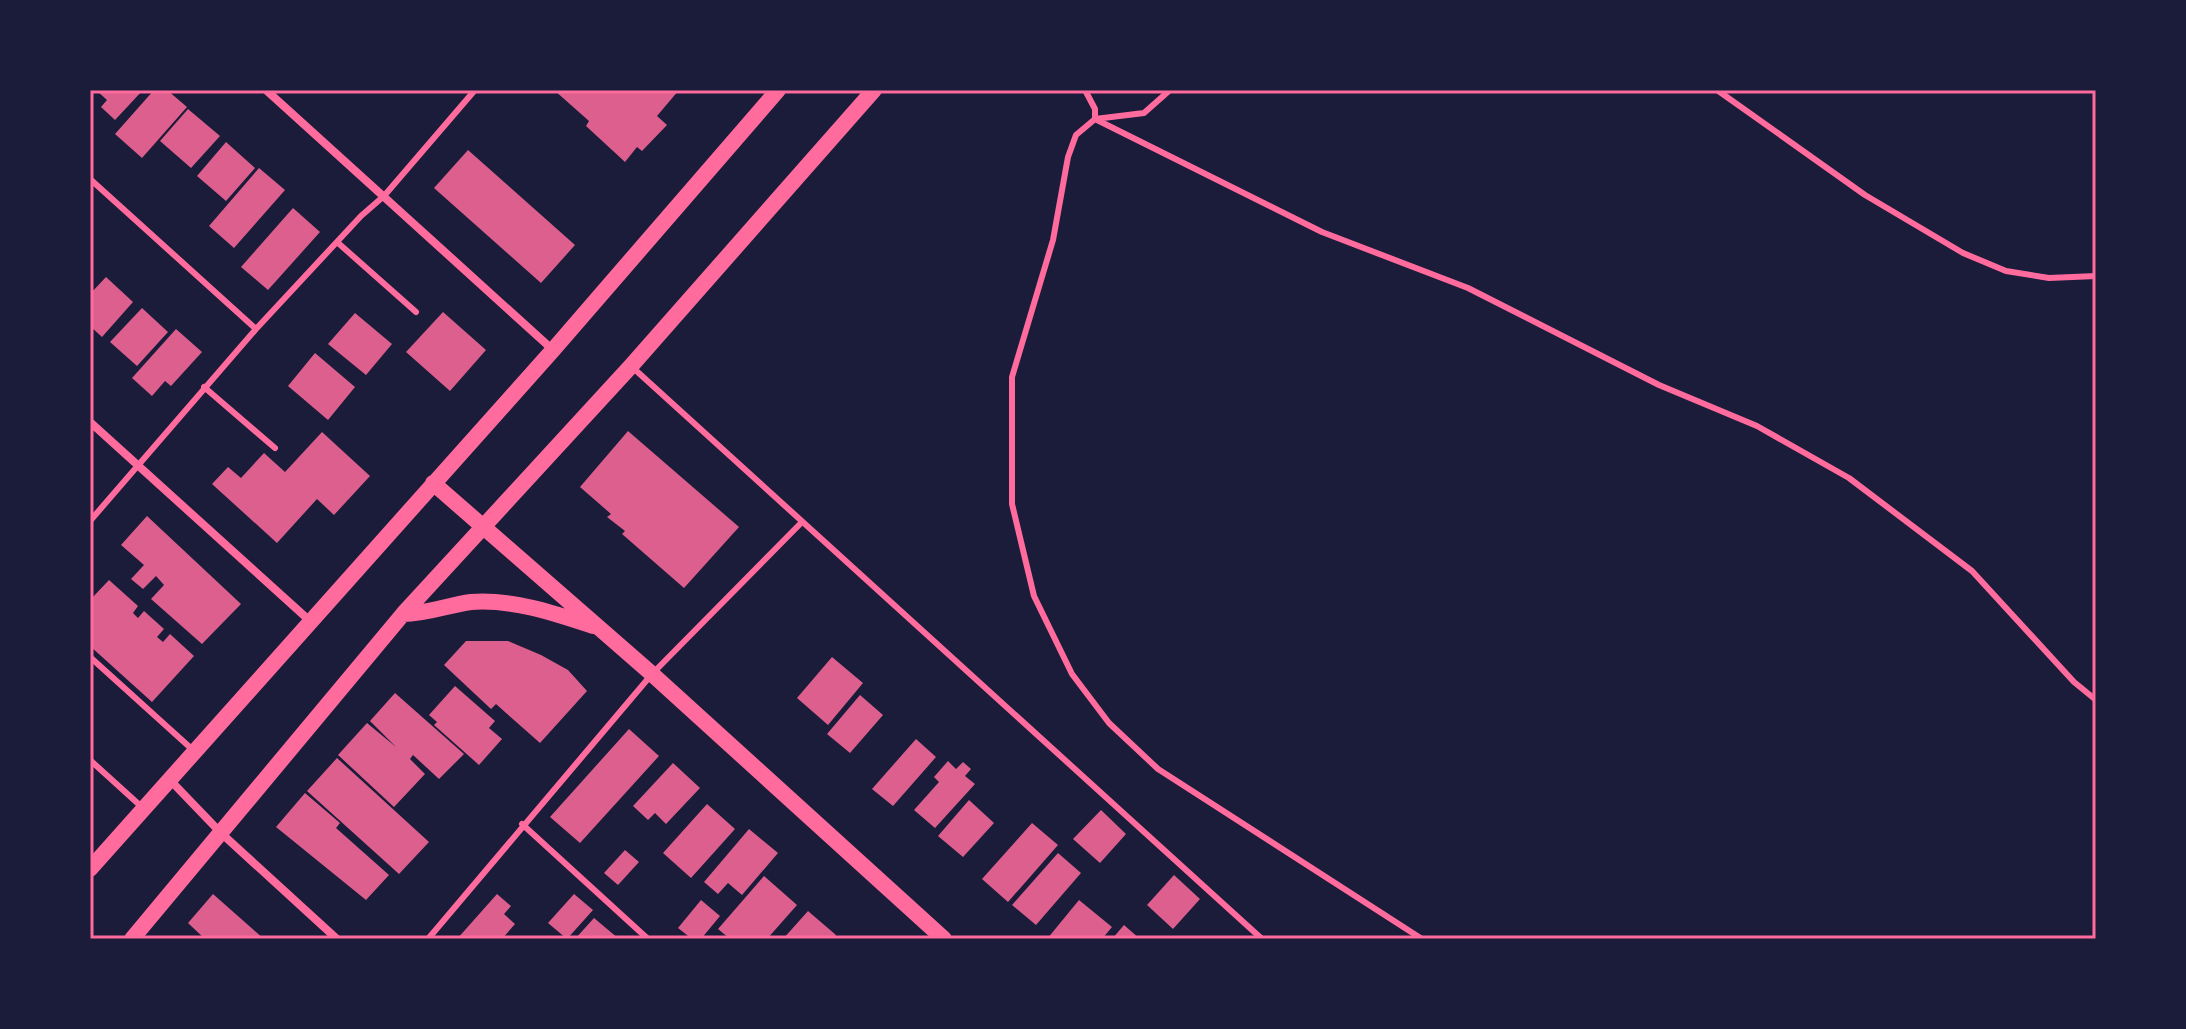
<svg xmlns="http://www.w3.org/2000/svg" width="2186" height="1029" viewBox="0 0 2186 1029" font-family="Karla,sans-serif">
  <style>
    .building { fill: #dd5f8e }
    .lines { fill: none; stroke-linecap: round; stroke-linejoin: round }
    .service { stroke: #ff6b9d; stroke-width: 6 }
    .minor { stroke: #ff6b9d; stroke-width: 8 }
    .secondary { stroke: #ff6b9d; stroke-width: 16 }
    .neatline { fill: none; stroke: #ff6b9d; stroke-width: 3 }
  </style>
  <rect width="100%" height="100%" fill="#1b1b3a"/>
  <!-- building -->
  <path class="building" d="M96,90H143L115,120L101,107L107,100Z
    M154,90H167L187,107L142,158L115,134Z
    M554,90H679L657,116L667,125L642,151L637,147L625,162L586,126L589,121Z
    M188,109L220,136L191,168L160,141Z
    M226,142L255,168L226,201L197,176Z
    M468,150L575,245L541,283L434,188Z
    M259,168L285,190L234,248L209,226Z
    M293,208L320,232L268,290L241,267Z
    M106,277L133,302L102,337L90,326V294Z
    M142,308L168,332L137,366L110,342Z
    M443,312L486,350L450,391L406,352Z
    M355,313L392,344L366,375L328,344Z
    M176,329L202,352L171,386L165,381L152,396L132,378Z
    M315,353L355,387L328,420L288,386Z
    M628,431L739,527L684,588L622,534L625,531L607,517L611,514L580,487Z
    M322,432L370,476L334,515L317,499L277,543L212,484L228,467L241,478L264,453L285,472Z
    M147,516L241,604L202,644L151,599L164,585L156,576L143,589L131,579L144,565L121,545Z
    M109,580L138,606L133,613L138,618L144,611L164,629L157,637L163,642L170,634L194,656L152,702L90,646V600Z
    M466,641H508L541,655L568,670L587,691L540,743L496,704L491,709L444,665Z
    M832,657L863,683L828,725L797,698Z
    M455,686L495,721L489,728L502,739L479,765L434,725L437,722L429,715Z
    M395,693L464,754L439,779L413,755L410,759L425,774L394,807L338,755L367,723L396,747L370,721Z
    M860,695L883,715L850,753L827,734Z
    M629,729L659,756L580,843L550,817Z
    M916,739L936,757L893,806L872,789Z
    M337,758L429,842L399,874L307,791Z
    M948,761L956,769L963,762L971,769L965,776L975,784L935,828L914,810L939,782L934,777Z
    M673,763L700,788L666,824L655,813L648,820L633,806Z
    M305,793L340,823L336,828L389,875L366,900L276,827Z
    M969,800L994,823L963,857L938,836Z
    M707,804L735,829L691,878L663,853Z
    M1101,810L1126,834L1100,863L1073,839Z
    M1032,823L1058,845L1008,902L982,879Z
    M749,829L778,853L742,895L728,883L718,894L704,882Z
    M625,850L639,862L618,885L604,873Z
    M1058,853L1081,873L1036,925L1012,905Z
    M1174,875L1200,899L1173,929L1147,905Z
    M764,876L797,905L767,939H730L718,929Z
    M213,894L264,939H205L188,923Z
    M497,894L511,906L504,914L515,924L502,939H457Z
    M574,894L593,910L567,939L548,923Z
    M701,900L720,916L701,939H692L678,928Z
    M1079,900L1112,927L1102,939H1047Z
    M808,911L836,935L833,939H783Z
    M594,918L619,939H575Z
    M1124,925L1140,939H1112Z"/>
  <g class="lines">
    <!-- service -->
    <path class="service" d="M1085,90L1095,109V119
      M1170,90L1144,113L1095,119L1076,135L1068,157L1053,240L1012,377V504L1034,596L1072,674L1109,723L1158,769L1422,939
      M1717,90L1865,195L1963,253L2006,271L2049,278L2096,276
      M1095,119L1322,232L1468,288L1659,385L1757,426L1849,478L1972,571L2074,682L2096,700
      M90,179L256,329
      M337,242L416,312
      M631,366L1262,939
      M204,387L275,448
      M90,521L256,329L361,216L384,196L475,90
      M90,657L194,751
      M90,760L144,809
      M522,824L648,939
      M428,939L652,674L801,523"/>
    <!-- minor -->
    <path class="minor" d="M266,90L553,350
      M90,422L310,621
      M170,780L221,833L337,939"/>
    <!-- secondary -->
    <path class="secondary" d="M433,483L652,674L944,939
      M403,614C427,614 448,605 471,602C513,599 554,613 593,626
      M90,869L553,350L778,90
      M132,939L403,614L631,366L874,90"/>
  </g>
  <!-- border -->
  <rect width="2186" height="1029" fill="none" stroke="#1b1b3a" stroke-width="184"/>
  <rect x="92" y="92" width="2002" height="845" class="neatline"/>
</svg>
